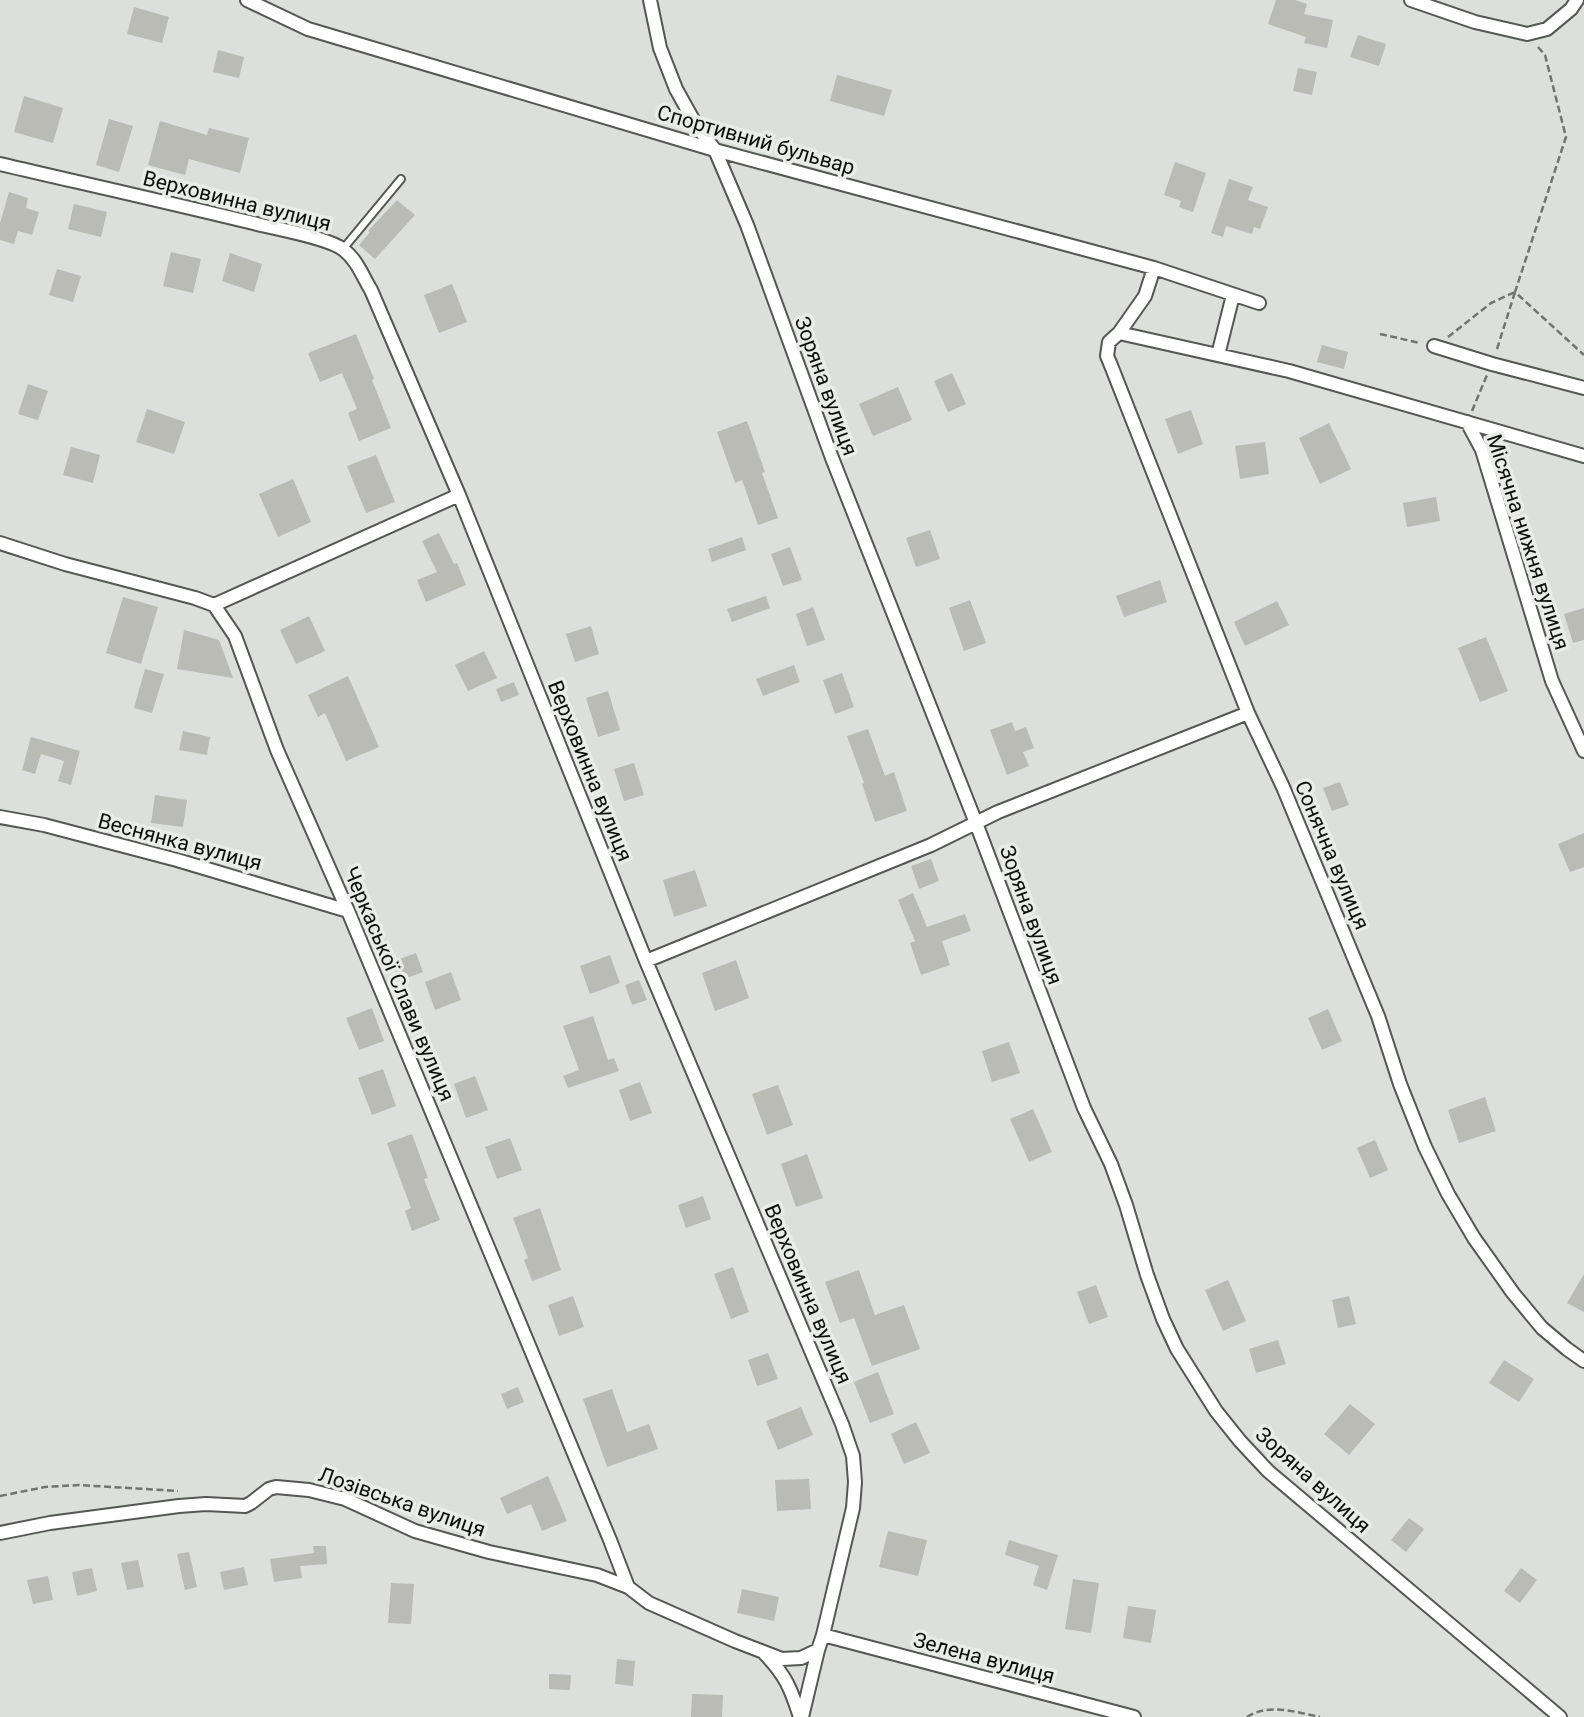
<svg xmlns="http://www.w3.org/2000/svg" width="1584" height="1717" viewBox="0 0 1584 1717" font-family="Roboto,sans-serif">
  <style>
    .building { fill: #bbbbb6 }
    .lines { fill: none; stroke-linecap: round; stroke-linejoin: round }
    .service-casing { stroke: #545753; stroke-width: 10 }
    .minor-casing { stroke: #545753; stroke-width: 16 }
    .path { stroke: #727471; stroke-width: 2.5; stroke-dasharray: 7 3.5; stroke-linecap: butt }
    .service { stroke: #fff; stroke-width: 6 }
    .minor { stroke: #fff; stroke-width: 12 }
    .labels { text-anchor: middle; stroke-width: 7; stroke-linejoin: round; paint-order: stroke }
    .street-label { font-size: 21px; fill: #0d0e0c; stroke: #e9ece8 }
  </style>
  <rect width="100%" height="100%" fill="#dcdfdb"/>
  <!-- building -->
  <path class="building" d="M1276,0H1295L1307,4L1304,14L1333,20L1327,48L1304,43L1306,37L1268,24Z
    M134,7L169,17L162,43L127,34Z
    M1358,35L1386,44L1379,66L1350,57Z
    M218,50L244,57L239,78L213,72Z
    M1298,68L1317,72L1312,95L1293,91Z
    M837,75L892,90L884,116L830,101Z
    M24,96L63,108L53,143L14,132Z
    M109,119L133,126L119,172L96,165Z
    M160,121L207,135L209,128L249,138L240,173L189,159L185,175L148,165Z
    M1175,162L1206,173L1193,212L1179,207L1181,201L1164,195Z
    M1229,179L1253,187L1248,200L1268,207L1260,229L1254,227L1252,234L1226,226L1223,237L1211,233Z
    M9,192L28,198L26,208L39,212L32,235L18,231L14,244L0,240V223Z
    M397,200L415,215L375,259L359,245L370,232L368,231Z
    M74,204L107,212L101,237L68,229Z
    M171,252L201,259L193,293L163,286Z
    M230,253L262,264L254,292L222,281Z
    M57,269L81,276L73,302L49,295Z
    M452,284L467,322L439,333L424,295Z
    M356,334L374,379L372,380L391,428L359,441L348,413L357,409L342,373L320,382L308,353Z
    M1322,345L1348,352L1344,369L1317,362Z
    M952,373L966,404L948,412L934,381Z
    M28,384L48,391L38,420L18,414Z
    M898,387L912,420L873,436L859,404Z
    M147,409L185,422L174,454L136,442Z
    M1191,410L1203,444L1178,454L1165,419Z
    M747,421L765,472L762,473L778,518L758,525L742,480L735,483L717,432Z
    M1329,423L1351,469L1320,484L1299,438Z
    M1265,442L1269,474L1240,479L1235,446Z
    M71,447L100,455L93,483L63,475Z
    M376,455L395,502L366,513L347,466Z
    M293,479L311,522L278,537L259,494Z
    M1436,497L1440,521L1407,527L1403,503Z
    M930,530L940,559L916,567L906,538Z
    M439,533L454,564L457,563L466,585L426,602L417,580L437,572L422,541Z
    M742,537L746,550L712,562L708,549Z
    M790,547L802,580L783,586L771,554Z
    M1160,580L1167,602L1124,617L1116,596Z
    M766,596L770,608L732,622L727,609Z
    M123,597L158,607L141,664L106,653Z
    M970,600L986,643L964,651L949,608Z
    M1277,601L1289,625L1245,646L1234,622Z
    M813,607L825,640L807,646L796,614Z
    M1584,608V640L1573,643L1564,614Z
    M309,616L325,651L296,664L280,630Z
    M591,626L599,654L575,662L566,634Z
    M184,630L219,640L233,678L177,669Z
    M1486,637L1508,691L1480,702L1458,648Z
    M484,651L497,678L468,691L455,665Z
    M794,665L800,682L763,696L756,679Z
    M145,669L164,674L152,713L134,708Z
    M842,673L854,707L835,714L823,680Z
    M348,676L379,747L346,761L325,713L318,717L308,695Z
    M514,682L519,695L501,702L496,689Z
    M608,691L620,730L598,737L586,698Z
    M1012,722L1015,731L1026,727L1034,748L1023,752L1029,766L1007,775L990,730Z
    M868,729L885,776L894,772L907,811L875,822L862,784L864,783L847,736Z
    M183,731L210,737L207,755L179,750Z
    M31,737L80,751L71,785L58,781L64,761L41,754L35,774L22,770Z
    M634,763L644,795L624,801L614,769Z
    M1340,782L1349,805L1332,811L1323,788Z
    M155,795L187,800L183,827L151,823Z
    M1584,833V867L1570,872L1558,844Z
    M931,859L939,881L919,889L911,866Z
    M695,870L707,906L674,917L663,880Z
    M913,893L927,927L965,914L971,931L942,941L950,965L921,975L910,943L915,941L898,900Z
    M416,953L423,972L399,981L392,962Z
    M610,955L620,983L590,994L580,966Z
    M736,960L749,998L715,1011L702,973Z
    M451,972L461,1000L435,1010L425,982Z
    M639,980L647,1000L632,1005L625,985Z
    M372,1008L384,1041L359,1050L346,1018Z
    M1328,1009L1342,1041L1322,1050L1308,1018Z
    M593,1016L608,1060L614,1058L619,1071L568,1088L563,1076L579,1070L563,1026Z
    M1009,1042L1020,1073L992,1082L982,1051Z
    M383,1069L396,1106L372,1115L358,1078Z
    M475,1076L488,1110L466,1118L454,1084Z
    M640,1082L652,1113L630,1121L619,1090Z
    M778,1085L793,1125L767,1135L752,1094Z
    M1485,1097L1496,1131L1459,1143L1448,1110Z
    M1033,1109L1052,1152L1029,1162L1010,1119Z
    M412,1134L428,1178L424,1179L440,1220L412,1231L405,1211L411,1208L387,1143Z
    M510,1138L522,1170L497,1179L485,1147Z
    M1375,1140L1388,1170L1370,1178L1357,1148Z
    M807,1154L823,1198L796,1207L781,1164Z
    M703,1196L711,1219L686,1228L678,1205Z
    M540,1208L561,1270L532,1281L524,1260L528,1258L513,1218Z
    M733,1267L749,1312L731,1319L714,1274Z
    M859,1270L875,1315L904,1305L920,1349L872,1366L854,1318L840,1323L825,1282Z
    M1584,1274V1312L1567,1303Z
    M1228,1280L1246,1321L1223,1331L1205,1290Z
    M1096,1285L1108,1317L1089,1324L1077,1292Z
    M573,1296L584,1327L559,1336L548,1305Z
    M1349,1296L1356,1324L1338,1328L1332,1300Z
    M1278,1340L1286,1364L1256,1373L1249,1349Z
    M768,1353L778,1379L757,1386L748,1360Z
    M1504,1360L1534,1379L1519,1402L1489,1383Z
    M878,1372L894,1414L870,1423L854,1382Z
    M518,1387L524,1402L507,1409L501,1394Z
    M612,1389L627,1432L649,1424L658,1449L607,1467L583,1399Z
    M1350,1404L1375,1424L1349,1455L1324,1434Z
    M801,1407L813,1435L778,1450L766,1421Z
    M916,1422L930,1453L904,1464L891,1434Z
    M548,1476L567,1521L542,1531L531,1504L507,1514L500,1498Z
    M809,1479L811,1509L777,1511L775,1480Z
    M1409,1518L1424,1529L1406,1552L1391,1540Z
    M888,1531L927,1540L918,1576L879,1567Z
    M1009,1540L1058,1555L1047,1590L1033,1585L1039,1566L1005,1555Z
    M313,1546H326L327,1564L300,1566L302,1578L274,1582L270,1559L314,1553Z
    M189,1552L197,1587L185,1590L177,1554Z
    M138,1560L144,1587L127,1590L121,1563Z
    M244,1567L248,1585L224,1590L220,1572Z
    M92,1568L97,1591L77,1596L72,1572Z
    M1521,1568L1537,1580L1520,1603L1504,1591Z
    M48,1576L53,1600L33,1604L27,1580Z
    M1073,1579L1099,1583L1091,1633L1065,1629Z
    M391,1583L414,1584L411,1624L388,1623Z
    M742,1589L779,1597L774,1621L737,1613Z
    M1128,1606L1156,1610L1151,1643L1123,1638Z
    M617,1659L635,1661L633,1686L615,1684Z
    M549,1674L571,1675L570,1690L549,1689Z
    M692,1694L723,1695L722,1717H691Z"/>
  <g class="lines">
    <!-- service casing -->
    <g class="service-casing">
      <path id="service" d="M343,249L401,179"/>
    </g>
    <!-- minor casing -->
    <g class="minor-casing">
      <path id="minor" d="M247,0L308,29L715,150L1154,268L1259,303
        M650,0L660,48L676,89L696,125L715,150L747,225L832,458L976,823L1084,1108L1111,1164L1126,1205L1147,1275L1163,1319L1177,1349L1216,1411L1240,1441L1268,1471L1560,1717
        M1411,0L1475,22L1527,34L1547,29L1571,9L1577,0
        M0,164C86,184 171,203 257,224C277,229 329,238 344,250C357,260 363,277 371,290L459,495L646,961L842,1424L853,1456L855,1482L853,1508L823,1635L818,1650L802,1717
        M1154,268L1145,296L1119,333L1109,342L1107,356L1110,363L1248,713L1283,787L1378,1016L1400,1084L1425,1147L1448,1194L1474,1238L1513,1293L1542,1328L1567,1349L1584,1361
        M1119,333L1289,371L1584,456
        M1434,346L1492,364L1584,388
        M1218,355L1233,295
        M1467,422L1482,450L1552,681L1584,751
        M0,543L65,564L195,598L214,605L235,636L277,750L348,911L610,1540L628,1587
        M214,605L459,495
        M0,817L44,825L177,860L348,911
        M646,961L931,845L998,812L1248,713
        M0,1533L50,1523L179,1506L206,1504L245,1506L251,1503L269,1489L276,1487L309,1490L345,1499L415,1531L489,1552L597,1575L628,1587L649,1603L735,1641L782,1659L801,1658L818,1650
        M823,1635L1134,1717
        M765,1654C786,1676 791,1689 800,1717"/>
    </g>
    <!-- path -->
    <path class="path" d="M1538,47L1545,55L1566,137L1515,292L1584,355
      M1380,334L1420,343
      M1448,337L1491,303L1515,292
      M1497,349L1515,292
      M1472,411L1487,375
      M0,1496L45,1487L79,1485L178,1491
      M1247,1717C1269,1703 1296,1712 1320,1717"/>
    <!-- service -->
    <use href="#service" class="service"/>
    <!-- minor -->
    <use href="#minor" class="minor"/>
  </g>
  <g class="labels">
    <!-- street labels -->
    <g class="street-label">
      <text transform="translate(756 140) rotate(16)" y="7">Спортивний бульвар</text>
      <text transform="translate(237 201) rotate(14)" y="7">Верховинна вулиця</text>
      <text transform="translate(826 386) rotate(70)" y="7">Зоряна вулиця</text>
      <text transform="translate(1528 542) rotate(72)" y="7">Місячна нижня вулиця</text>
      <text transform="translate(590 771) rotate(68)" y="7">Верховинна вулиця</text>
      <text transform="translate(180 842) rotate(15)" y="7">Веснянка вулиця</text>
      <text transform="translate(1332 855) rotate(67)" y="7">Сонячна вулиця</text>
      <text transform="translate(1031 915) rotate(70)" y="7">Зоряна вулиця</text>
      <text transform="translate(399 984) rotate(67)" y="7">Черкаської Слави вулиця</text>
      <text transform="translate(808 1294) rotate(67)" y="7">Верховинна вулиця</text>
      <text transform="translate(1313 1480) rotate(42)" y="7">Зоряна вулиця</text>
      <text transform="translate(402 1502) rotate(19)" y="7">Лозівська вулиця</text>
      <text transform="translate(984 1658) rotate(15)" y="7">Зелена вулиця</text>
    </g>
  </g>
</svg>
